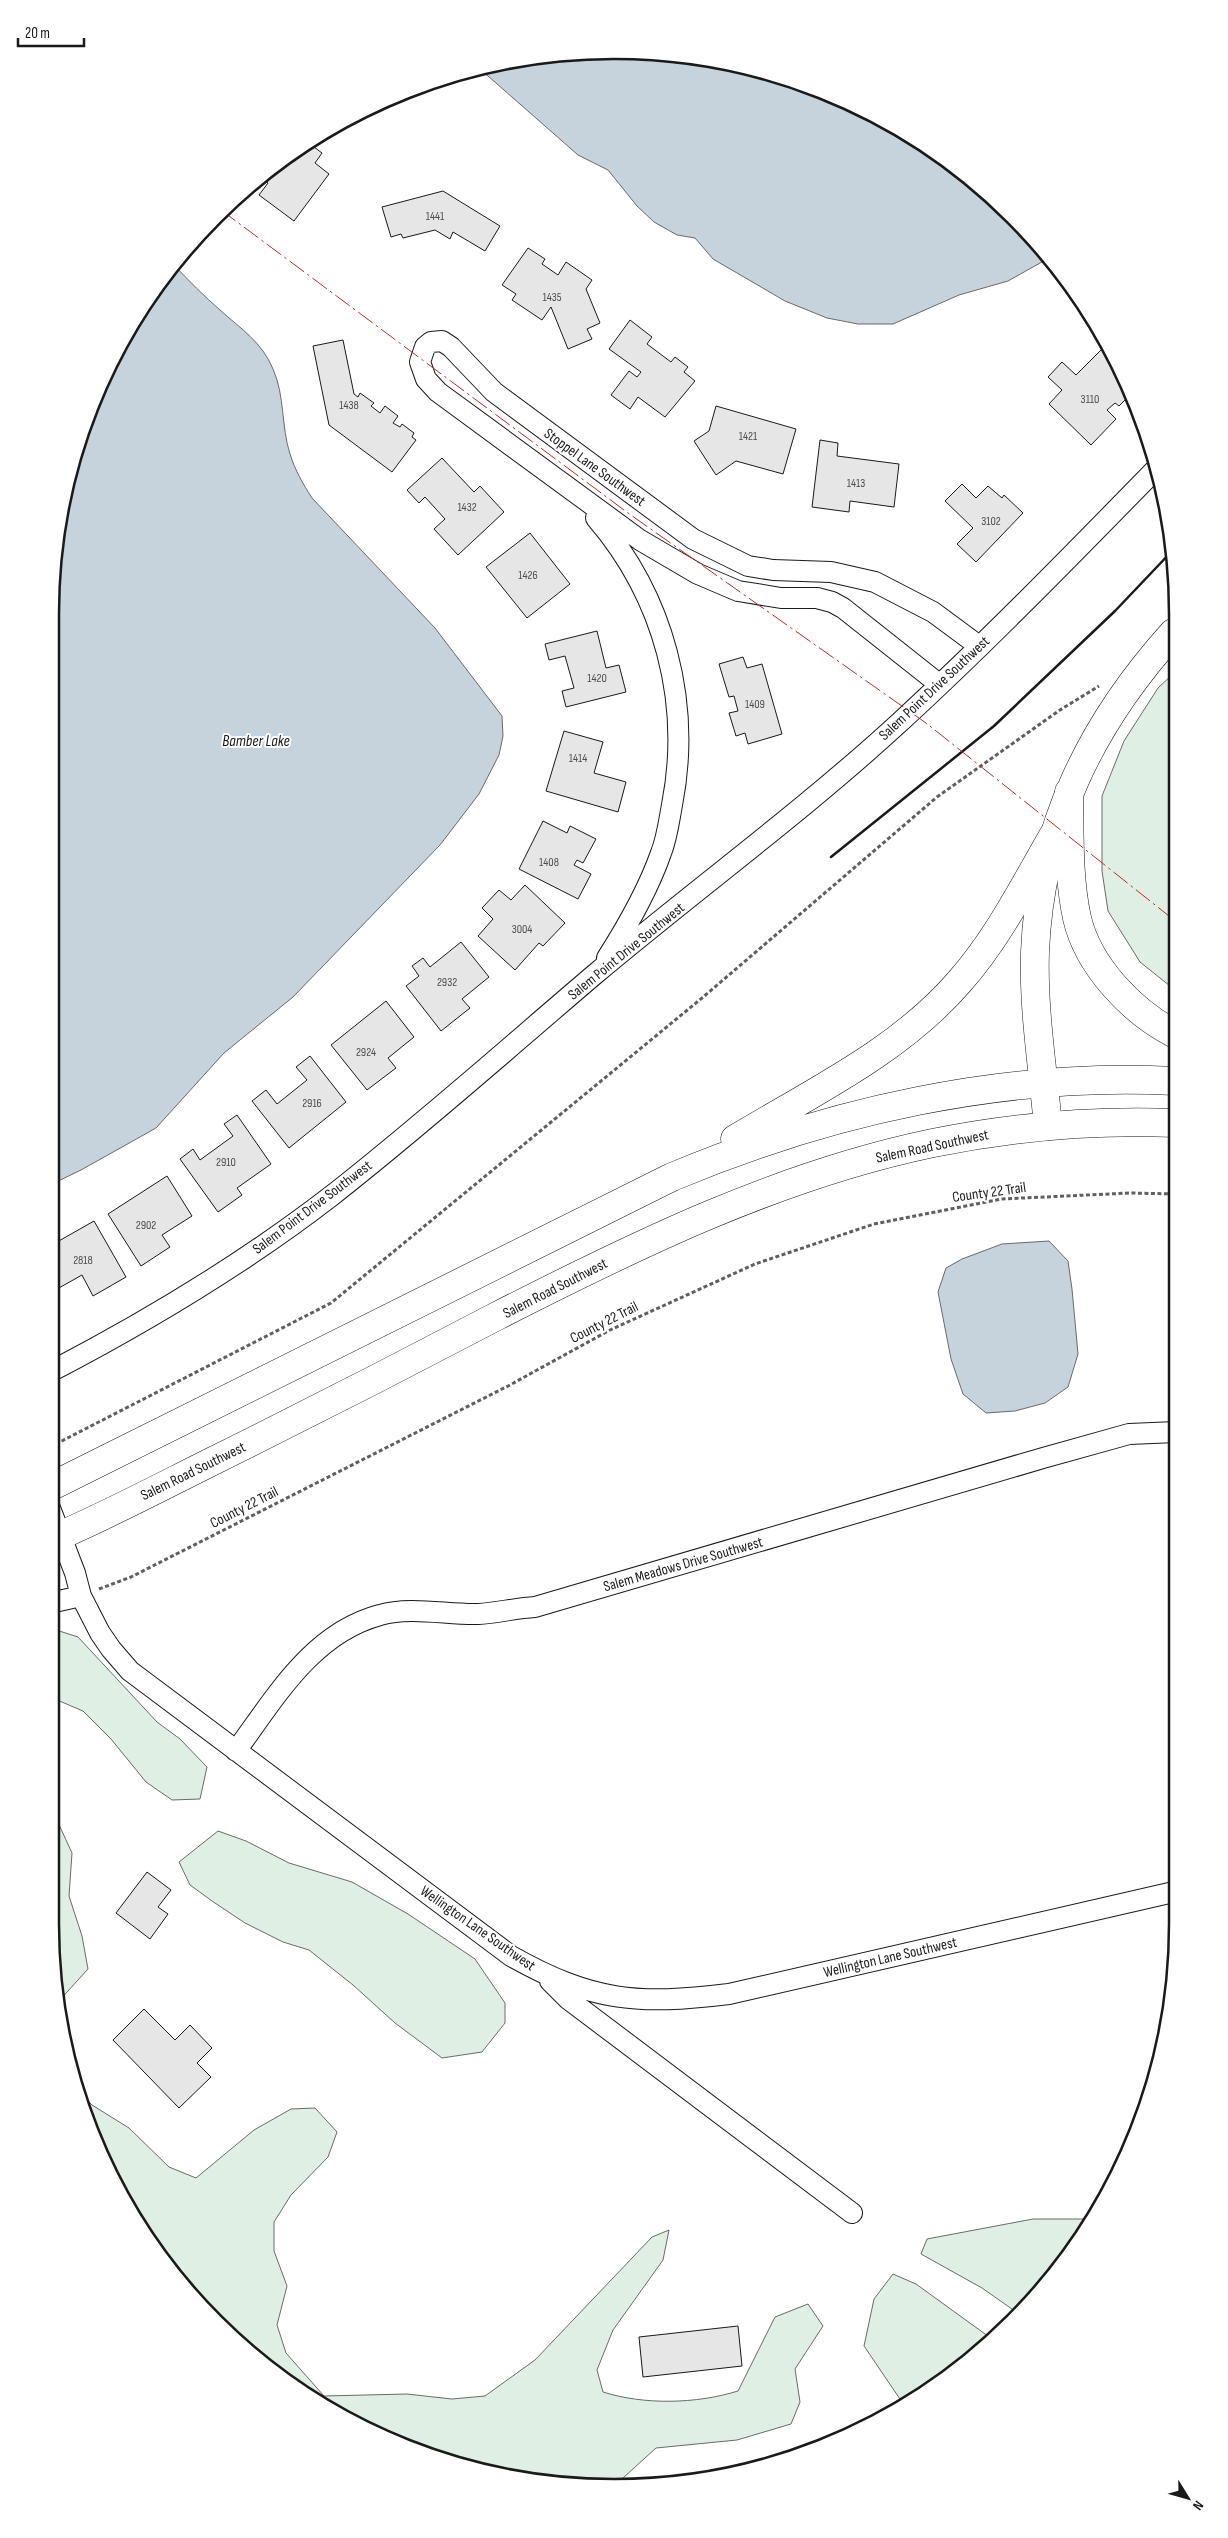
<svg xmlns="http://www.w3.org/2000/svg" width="1228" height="2538" viewBox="0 0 1228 2538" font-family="'Sofia Sans Condensed',sans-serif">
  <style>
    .green { fill: #e0efe3; stroke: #6a6a6a }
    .water { fill: #c6d2dc; stroke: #6a6a6a }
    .building { fill: #e6e6e6; stroke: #1a1a1a }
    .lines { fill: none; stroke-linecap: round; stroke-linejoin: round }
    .street-casing { stroke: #1a1a1a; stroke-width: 22 }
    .secondary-casing { stroke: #1a1a1a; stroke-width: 29 }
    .primary-casing { stroke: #1a1a1a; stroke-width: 29 }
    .path { stroke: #5f5f5f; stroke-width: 3; stroke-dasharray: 4 2.5; stroke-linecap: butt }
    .street { stroke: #fff; stroke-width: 20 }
    .secondary { stroke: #fff; stroke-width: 28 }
    .primary { stroke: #fff; stroke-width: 28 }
    .wall { stroke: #1a1a1a; stroke-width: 2.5 }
    .power { stroke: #c62828; stroke-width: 1; stroke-dasharray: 18 4 2.5 4; stroke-linecap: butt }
    .labels { text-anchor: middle; stroke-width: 4; stroke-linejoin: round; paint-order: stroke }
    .number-label { font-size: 12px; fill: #4d4d4d }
    .street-label { font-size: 15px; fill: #1a1a1a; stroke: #fff }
    .water-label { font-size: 16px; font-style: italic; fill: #1a1a1a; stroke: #fff }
    .rim { fill: none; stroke: #1a1a1a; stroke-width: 2.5 }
  </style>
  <rect width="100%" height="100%" fill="#fff"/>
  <!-- green -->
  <path class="green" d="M1174,673L1175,990L1140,962L1108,911L1102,871V796L1124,741L1158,688Z
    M50,1628L78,1637L157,1722L180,1739L207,1767L200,1799L172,1800L146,1782L111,1739L83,1711L50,1697Z
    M50,1805L72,1853L69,1896L82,1936L88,1969L58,2002L50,1924Z
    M218,1831L246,1841L289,1863L352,1882L408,1914L475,1959L505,2003V2023L482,2052L442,2058L395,2023L353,1985L309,1950L283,1942L245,1923L212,1901L190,1885L179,1862Z
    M76,2089L92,2105L129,2128L169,2167L196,2178L254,2130L291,2109L315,2108L337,2132L328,2157L291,2195L274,2222V2251L287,2286L277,2325L286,2353L324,2396L407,2394L452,2399L485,2396L535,2360L652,2237L669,2230L663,2260L613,2330L597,2370L603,2392C644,2405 696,2404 738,2391L775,2317L808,2304L823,2326L795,2369L800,2402L791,2424L737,2440L656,2448L623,2478L621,2488H614L504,2477L398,2445L301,2393L242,2348L167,2268L125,2206L80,2106Z
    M1033,2219H1093C1074,2254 1048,2287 1019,2314L982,2288L921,2254L927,2239Z
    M893,2274L916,2284L992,2339L957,2372L904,2405L864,2346L874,2299Z"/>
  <!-- water -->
  <path class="water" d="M614,50L724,61L830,93L958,167L1049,258L1008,281L959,295L893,324H858L827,318L785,301L713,259L695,238L677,235L654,222L637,206L608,170L578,155L488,76L477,69L504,61Z
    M174,265C189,281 204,296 220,310C241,329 262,342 273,369C285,396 281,426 290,454C295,470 303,484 312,498L435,628L502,716L503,736L499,755L479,794L440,845L293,997L224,1053L156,1128L81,1170L50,1185V614L61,504L93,398L145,300Z
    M1049,1241L1068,1261L1072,1289L1078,1354L1068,1387L1045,1403L1015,1411L986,1413L963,1394L951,1359L938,1292L946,1268L962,1259L1002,1244Z"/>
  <!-- building -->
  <path class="building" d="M325,132L314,147L322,153L315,163L329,174L294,221L259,195L268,183L261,178L301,145Z
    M443,191L500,226L485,251L453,232L450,239L435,230L403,238L401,234L391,237L382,207Z
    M528,248L545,259L542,264L558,275L566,262L592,280L586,289L600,323L587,329L592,339L568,349L551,307L542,320L512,300L516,294L502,285Z
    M630,320L652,337L647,344L671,362L675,357L688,367L684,372L695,381L665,417L638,397L630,409L611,395L629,371L637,377L641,372L609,349Z
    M343,340L354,394L358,397L360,393L374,403L371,406L380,413L385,406L398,416L393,423L400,427L402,424L414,433L412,437L416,440L392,472L329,425L313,346Z
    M1105,346L1129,388L1126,391L1130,395L1119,406L1115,403L1107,410L1116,419L1091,445L1049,404L1062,390L1048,377L1062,362L1076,375Z
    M716,406L796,429L783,474L736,461L716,475L694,441L709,431Z
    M820,440L838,443L837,456L899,464L894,507L850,501L849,512L812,507Z
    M442,458L474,492L480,486L504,512L458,555L434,529L445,519L425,497L419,503L407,490Z
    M962,484L976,498L988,486L1002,498L1004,495L1023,513L976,562L957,544L973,528L945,501Z
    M530,533L570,584L527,618L486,567Z
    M597,631L606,668L619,665L626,692L566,707L562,691L574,688L565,656L549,660L545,644Z
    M743,657L747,668L762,664L782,734L748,744L745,733L736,736L729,713L738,711L734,696L729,697L719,664Z
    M564,731L603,742L594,773L626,782L618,812L546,791Z
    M543,821L567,833L570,826L596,839L583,863L577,860L574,865L591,874L578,899L519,869Z
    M525,885L565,923L543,946L539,943L515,970L478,936L493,919L482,908L499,890L511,900Z
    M461,942L489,977L462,999L470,1008L441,1031L406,986L419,976L412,966L423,958L430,967Z
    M386,1001L414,1037L388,1058L396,1068L367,1090L331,1045Z
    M310,1056L346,1102L289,1148L252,1101L266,1090L277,1104L307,1080L296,1067Z
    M237,1115L271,1164L237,1188L242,1195L218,1212L180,1159L193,1149L200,1160L233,1136L224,1124Z
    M167,1176L192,1216L162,1235L170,1247L141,1266L108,1214Z
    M94,1221L126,1277L93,1296L82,1275L50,1293V1246Z
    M147,1872L171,1890L158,1907L168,1914L150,1939L116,1913Z
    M144,2009L175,2040L190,2025L212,2048L197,2063L211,2077L179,2108L113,2040Z
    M738,2326L742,2366L643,2377L639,2337Z"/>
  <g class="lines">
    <!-- street casing -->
    <g class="street-casing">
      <path id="street" d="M596,518C664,597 692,702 672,805C669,821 667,838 661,853C648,890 628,925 607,958
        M939,684L843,608L832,602L817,598H781L738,591L698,574L640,540L438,392L426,379L420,362L425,347L431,342L442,341L451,347L494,392L693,539L748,566L773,570L831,572L875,582L933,612L979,646
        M50,1372C148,1321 243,1264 330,1197C421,1126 507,1049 594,975C695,890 802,812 899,723C987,642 1071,556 1154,471
        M50,1508L75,1573L81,1596L100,1633L111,1649L130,1671L511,1956C593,2002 637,2005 729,1994L1178,1891
        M50,1603L81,1596
        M236,1751C275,1698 312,1633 380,1615C411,1606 447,1615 478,1614C497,1613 516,1608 535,1607L1043,1458L1129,1434L1176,1432
        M550,1981L568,1999L852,2213"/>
    </g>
    <!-- secondary casing -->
    <g class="secondary-casing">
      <path id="secondary" d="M1048,1126C1043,1069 1033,1010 1035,952C1040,827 1091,724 1173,633"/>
    </g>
    <!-- primary casing -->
    <g class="primary-casing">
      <path id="primary" d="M1069,792C1070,833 1068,877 1077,918C1088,966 1132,1012 1175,1034
        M735,1139C813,1092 900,1051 960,981C998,938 1025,884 1054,834
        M50,1487L672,1177C829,1111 1004,1072 1175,1081
        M50,1540C104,1517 157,1489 209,1463C306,1415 402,1366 497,1316C636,1245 779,1175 933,1143C1012,1127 1094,1120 1175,1123"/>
    </g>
    <!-- path -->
    <path class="path" d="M50,1447L331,1303L702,998L937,797L1060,710L1099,686
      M99,1589L131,1577L508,1386L610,1330L755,1264L874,1224L1002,1199L1130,1193L1175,1194"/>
    <!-- street -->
    <use href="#street" class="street"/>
    <!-- secondary -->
    <use href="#secondary" class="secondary"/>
    <!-- primary -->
    <use href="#primary" class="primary"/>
    <!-- wall -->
    <path class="wall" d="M831,857L994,726L1115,611L1173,550"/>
    <!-- power -->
    <path class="power" d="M221,210L628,513L926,723L1174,920"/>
  </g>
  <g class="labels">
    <!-- number labels -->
    <g class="number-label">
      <text x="435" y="220">1441</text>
      <text x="552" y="301">1435</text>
      <text x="1090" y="403">3110</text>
      <text x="349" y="409">1438</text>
      <text x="748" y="440">1421</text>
      <text x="856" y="487">1413</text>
      <text x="467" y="511">1432</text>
      <text x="991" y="525">3102</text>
      <text x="528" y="579">1426</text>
      <text x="597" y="682">1420</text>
      <text x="755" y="708">1409</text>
      <text x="578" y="762">1414</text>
      <text x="549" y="866">1408</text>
      <text x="522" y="933">3004</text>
      <text x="447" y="986">2932</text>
      <text x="366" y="1056">2924</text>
      <text x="312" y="1107">2916</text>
      <text x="226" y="1166">2910</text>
      <text x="146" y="1229">2902</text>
      <text x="83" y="1264">2818</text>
    </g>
    <!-- street labels -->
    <g class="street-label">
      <text transform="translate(595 467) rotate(36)" y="5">Stoppel Lane Southwest</text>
      <text transform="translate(934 688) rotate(-43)" y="5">Salem Point Drive Southwest</text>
      <text transform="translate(626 951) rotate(-39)" y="5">Salem Point Drive Southwest</text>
      <text transform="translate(932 1146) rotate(-12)" y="5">Salem Road Southwest</text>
      <text transform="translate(989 1192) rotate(-8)" y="5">County 22 Trail</text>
      <text transform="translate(312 1207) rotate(-37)" y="5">Salem Point Drive Southwest</text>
      <text transform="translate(555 1288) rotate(-27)" y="5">Salem Road Southwest</text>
      <text transform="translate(604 1322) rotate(-27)" y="5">County 22 Trail</text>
      <text transform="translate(193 1471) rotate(-26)" y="5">Salem Road Southwest</text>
      <text transform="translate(244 1507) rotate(-27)" y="5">County 22 Trail</text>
      <text transform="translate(683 1564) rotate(-16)" y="5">Salem Meadows Drive Southwest</text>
      <text transform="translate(478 1928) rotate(35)" y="5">Wellington Lane Southwest</text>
      <text transform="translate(890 1957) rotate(-13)" y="5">Wellington Lane Southwest</text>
    </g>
    <!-- water labels -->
    <g class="water-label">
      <text x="256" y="746">Bamber Lake</text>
    </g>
  </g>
  <!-- crop -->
  <path d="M0 0H1228V2538H0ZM614 59H614A555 555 0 0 1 1169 614V1924A555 555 0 0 1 614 2479H614A555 555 0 0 1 59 1924V614A555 555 0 0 1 614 59Z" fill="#fff" fill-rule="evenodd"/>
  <path class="rim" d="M614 59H614A555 555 0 0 1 1169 614V1924A555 555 0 0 1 614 2479H614A555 555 0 0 1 59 1924V614A555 555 0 0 1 614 59Z"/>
  <!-- north arrow -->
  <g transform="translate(1188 2498) rotate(127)" stroke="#ffffff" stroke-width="4" paint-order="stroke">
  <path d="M0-4L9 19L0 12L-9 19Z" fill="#1a1a1a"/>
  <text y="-8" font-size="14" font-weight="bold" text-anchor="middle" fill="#1a1a1a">N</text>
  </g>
  <!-- scale -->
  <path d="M18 38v8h66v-8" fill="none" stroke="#1a1a1a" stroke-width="2.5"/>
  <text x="25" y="38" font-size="15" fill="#1a1a1a" stroke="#ffffff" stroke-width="4" paint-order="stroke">20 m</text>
</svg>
